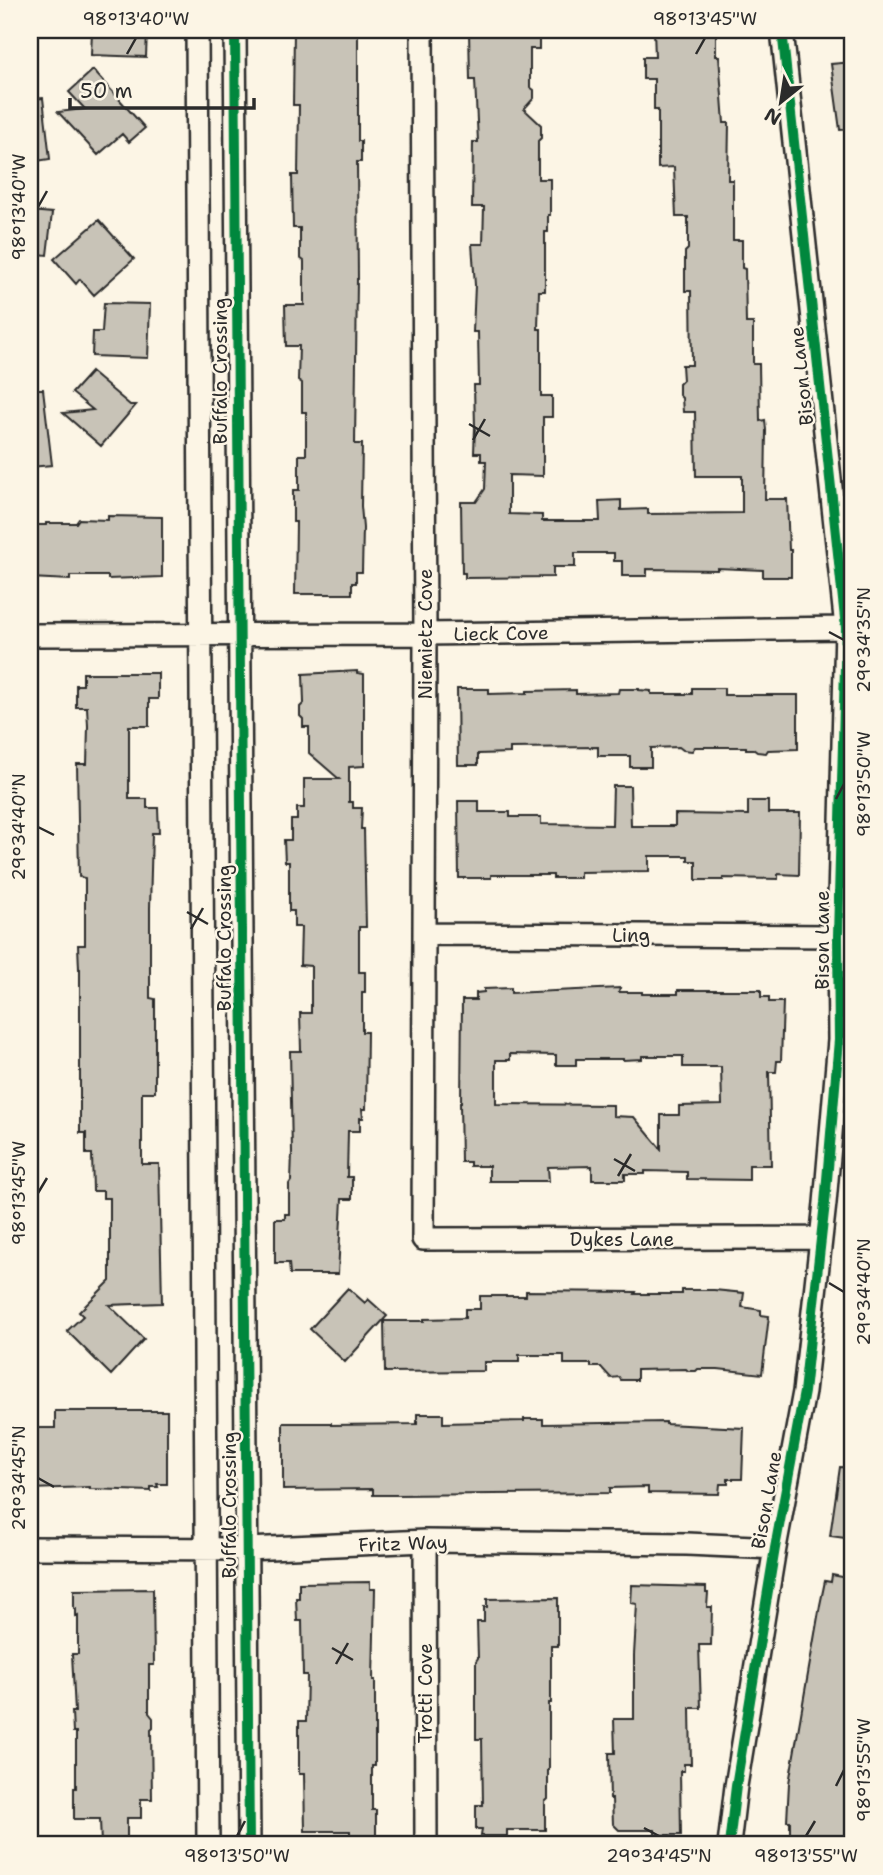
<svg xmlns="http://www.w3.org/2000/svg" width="883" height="1875" viewBox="0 0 883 1875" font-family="'Shantell Sans',sans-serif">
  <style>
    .building { fill: #c8c3b7; stroke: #2b2b2b; stroke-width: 2; fill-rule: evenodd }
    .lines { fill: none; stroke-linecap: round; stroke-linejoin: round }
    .minor-casing { stroke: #2b2b2b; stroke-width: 26 }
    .minor { stroke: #fcf5e5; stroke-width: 21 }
    .cycleway-casing { stroke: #fcf5e5; stroke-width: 15 }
    .cycleway { stroke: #00873e; stroke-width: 10 }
    .ticks { fill: none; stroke: #2b2b2b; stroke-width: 2.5 }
    .labels { text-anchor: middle; stroke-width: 5; stroke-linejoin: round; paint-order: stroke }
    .street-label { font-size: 19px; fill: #2b2b2b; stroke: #fcf5e5 }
    .neatline { fill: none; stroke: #2b2b2b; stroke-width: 2.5 }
    .ticks-label { font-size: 18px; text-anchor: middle; fill: #2b2b2b }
  </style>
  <rect width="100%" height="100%" fill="#fcf5e5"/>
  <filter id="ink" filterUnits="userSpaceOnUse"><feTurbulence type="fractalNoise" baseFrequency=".0143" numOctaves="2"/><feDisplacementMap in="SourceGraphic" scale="14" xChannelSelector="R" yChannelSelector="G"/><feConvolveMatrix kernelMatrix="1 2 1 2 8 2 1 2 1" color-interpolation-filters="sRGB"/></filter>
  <g filter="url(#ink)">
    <!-- building -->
    <path class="building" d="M95,30H147L146,57L91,55L92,31L95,32Z
      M294,30H358V141H361V162H357L358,279H357L355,444H362L361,506L363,528L362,572H356V583H352V594H295L296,522H293V490H299V455H306V412H302V383L298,380L299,346H286L285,305H304V261L300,258V228H293L292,175H298L299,105H293Z
      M469,30H539V49H530V87L534,90V98L524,109L541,125V138L538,141V179H550V215H548V232H545V291H539L538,329H541V396H552V417H543V476L509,475V514L542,515V521H600L599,501L621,500V510L648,509V514L742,513V476H696L695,412H683L682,398L679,395V384L683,380L682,365H692L691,291H685V252L688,249V217H676L674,167L658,168V110H654V79H643V57H655L654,30H716V56H719L724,123H729L728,180H733V240H742V268L745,269L746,323H753V364H759L760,421L765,420L766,430L765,499H787L789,550H791V577H763V570L717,568V570L647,569V576H622V561H614V553H575V567H553V577L465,578V573H462L461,502H476L485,489L486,461H481V453H474L475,427L474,385H479L478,332H473L475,285L472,244H483L484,207H472L473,142H478L475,80H470Z
      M853,62V129L840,130L831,64Z
      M93,70L145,128L129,142L122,134L98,155L58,112L85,109L69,92Z
      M43,98L50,159L30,162V99Z
      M30,211L52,213L47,255L30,253Z
      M99,220L134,259L94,295L80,279L76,284L54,259Z
      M104,303L150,304L148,358L92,356L93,332H102Z
      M91,372L130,405H136L101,446L63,413L93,410L72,393Z
      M30,389H43L52,465L30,467Z
      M108,516L162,517V577L108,579V576H70V580L30,578V525H46V523H76L79,519L108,520Z
      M357,671V673L364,674V766L349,767V802H353V808H362L361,829H364L366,927H359V972H365V992H362V1032H367L366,1109H362L363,1118H360V1131H348L347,1177H352V1199H342L338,1274H290L289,1263H275V1219H285V1214H289V1184L291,1181L292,1152L290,1051H301L300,1013H311V966L300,965L301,927H294V911H289V862H285L284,840H291V820H297V808H304V779H339L309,753V727H303V719L300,716V707L304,703L303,674Z
      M83,673H158V699H149V726H129V799H147V808H158L159,833H152L150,908V998L155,999V1092H142V1164H159L162,1303L109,1305L144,1339L111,1375L67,1331L83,1316L79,1312L110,1281V1198H103V1191H93L92,1154H86V1133H80V969H79L78,945H85V878L79,877L77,764H87L88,726L87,707H76V685H83Z
      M692,688H724V695H798V749L768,750L766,753L757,752L753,749H746V747H695L692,751L683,750L679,747L651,748V767H630V756H598V747L510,748V753L478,754V765H458L457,689H489V694L527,693V691L576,690V694L618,693L619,689H639V690L651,691V694H692Z
      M613,786H630L631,826H675V814L748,815V801H768V813H800L799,875L778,874V879L723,878V880H696V861H688V856H649V871L580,872V878H553V875H491V878H459L458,801H479V812H510V817H541V824L612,825Z
      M511,988V993L620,988L619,992H642V994H678V990H761V997H769V1002H783L781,1061H777L776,1072H769L771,1165H749V1180L687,1179V1172L645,1171V1174H625V1180H592V1166L548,1167L549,1181H489V1166H470V1162H461L460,1103H461L462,1000H476V993L484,992V989ZM510,1054L556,1055V1065H576V1059H623V1060L642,1059V1056H683V1067H721L722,1105L679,1106V1115H661V1149L634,1117L613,1116V1105L496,1104V1060H510Z
      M348,1288L365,1303L368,1299L387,1316L345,1362L310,1329Z
      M682,1290H714L744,1293L742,1307L761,1310V1315L769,1316L762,1374L718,1369H698L696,1371H688L686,1369L637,1370V1380H621L619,1377L611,1378L601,1367H591V1364H564V1355H519V1362H484V1371L385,1372L384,1321H424V1319L465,1318V1309H480V1296H526V1291L636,1292L635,1294H682Z
      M55,1411H167V1484H157L158,1487H151V1491L90,1489V1487L30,1489V1428H55Z
      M417,1414H443V1423L524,1421V1419H543V1424L666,1422V1424L744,1428L742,1479H728V1484H720L719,1494L648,1493V1487L610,1488V1493L396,1495H373V1489L283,1490V1423H331V1425L417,1424Z
      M840,1467L853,1468V1539L830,1536Z
      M832,1575L853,1579V1845L790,1842V1821H787L789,1783L820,1605L825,1581L831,1582Z
      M370,1582V1589H375L373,1680H375V1766H372V1810H376V1837H350V1831H305L304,1774H299V1721H306L307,1675H303L302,1621H297L296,1598H299V1583Z
      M632,1585L706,1587V1593H708L707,1607H712L711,1645H699L701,1708H690L691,1764H684V1771H680L681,1835H655V1830H619L613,1824L612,1799H610L609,1753H615L614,1719H634V1655L637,1604L631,1603Z
      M153,1589L154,1665H149V1713L153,1718V1728L151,1730L152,1799H141V1818H127V1845H101L100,1819H74V1788H76V1732H73L72,1712H75L72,1654H78V1615L76,1616V1609H74V1590Z
      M558,1598V1646H551V1703H549V1770H548V1799L545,1802V1830H507V1836H481L482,1829H476V1805H483L482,1739H476V1661L478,1658L477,1622H484V1607H487V1599Z"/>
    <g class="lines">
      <!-- minor casing -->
      <g class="minor-casing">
        <path id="minor" d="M197,30L208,1845
          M235,30L249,1845
          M422,30L425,634L423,1239L821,1238
          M30,635L425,634L846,628
          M424,934L838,936
          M425,1541L426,1845
          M30,1548L247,1549L425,1541L687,1544L775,1548
          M729,1845L736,1786L775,1548L804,1392L825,1203L839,1040L838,936L846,628L782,30"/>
      </g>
      <!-- minor -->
      <use href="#minor" class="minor"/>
      <!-- cycleway casing -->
      <g class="cycleway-casing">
        <path id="cycleway" d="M235,30L249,1845
          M729,1845L736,1786L775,1548L804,1392L825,1203L839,1040L838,936L846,628L782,30"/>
      </g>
      <!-- cycleway -->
      <use href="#cycleway" class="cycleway"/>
    </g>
  </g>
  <!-- ticks -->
  <path class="ticks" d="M127,54L136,38M696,54L705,38M38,207L47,191M469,424L490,436M473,440L485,419M829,632L844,640M836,799L844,784M38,827L54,835M187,912L208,924M191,929L203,908M614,1159L635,1171M618,1176L631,1154M38,1193L47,1178M829,1283L844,1292M38,1478L54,1487M332,1648L353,1660M336,1664L348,1643M836,1786L844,1770M644,1828L659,1836M237,1836L245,1821M806,1836L815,1821"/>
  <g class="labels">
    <!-- street labels -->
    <g class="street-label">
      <text transform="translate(220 371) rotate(-90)" y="7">Buffalo Crossing</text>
      <text transform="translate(801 376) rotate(-96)" y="7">Bison Lane</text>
      <text transform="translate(501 633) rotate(-1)" y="7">Lieck Cove</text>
      <text transform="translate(425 634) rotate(-90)" y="7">Niemietz Cove</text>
      <text x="631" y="942">Ling</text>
      <text transform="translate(224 938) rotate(-90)" y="7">Buffalo Crossing</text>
      <text transform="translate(822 940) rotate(-90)" y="7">Bison Lane</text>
      <text x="622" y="1246">Dykes Lane</text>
      <text transform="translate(766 1500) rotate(-80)" y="7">Bison Lane</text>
      <text transform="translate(229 1505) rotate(-90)" y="7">Buffalo Crossing</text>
      <text transform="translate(403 1543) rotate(-2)" y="7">Fritz Way</text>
      <text transform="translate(425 1693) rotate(-90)" y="7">Trotti Cove</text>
    </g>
  </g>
  <!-- margin -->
  <rect width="883" height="1875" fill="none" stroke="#fcf5e5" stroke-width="77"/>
  <!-- north arrow -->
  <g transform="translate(781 102) rotate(210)" stroke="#fcf5e5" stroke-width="5" paint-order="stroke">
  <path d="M0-5L12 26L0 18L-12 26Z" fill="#2b2b2b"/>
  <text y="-10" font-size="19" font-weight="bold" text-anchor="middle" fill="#2b2b2b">N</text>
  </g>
  <!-- scale -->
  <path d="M70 98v10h184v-10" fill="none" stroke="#2b2b2b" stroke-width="3.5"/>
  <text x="80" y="98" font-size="21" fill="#2b2b2b" stroke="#fcf5e5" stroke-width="5" paint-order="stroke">50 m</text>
  <rect x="38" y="38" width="806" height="1798" class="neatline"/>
  <g class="ticks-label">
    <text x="136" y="25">98°13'40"W</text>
    <text x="705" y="25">98°13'45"W</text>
    <text transform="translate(19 207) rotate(-90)" y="6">98°13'40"W</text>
    <text transform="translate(864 640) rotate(-90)" y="6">29°34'35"N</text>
    <text transform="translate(864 784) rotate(-90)" y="6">98°13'50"W</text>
    <text transform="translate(19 827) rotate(-90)" y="6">29°34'40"N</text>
    <text transform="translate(19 1193) rotate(-90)" y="6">98°13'45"W</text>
    <text transform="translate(864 1292) rotate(-90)" y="6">29°34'40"N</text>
    <text transform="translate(19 1478) rotate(-90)" y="6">29°34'45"N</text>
    <text transform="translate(864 1770) rotate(-90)" y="6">98°13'55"W</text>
    <text x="237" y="1862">98°13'50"W</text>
    <text x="659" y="1862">29°34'45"N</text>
    <text x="806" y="1862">98°13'55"W</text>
  </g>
</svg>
